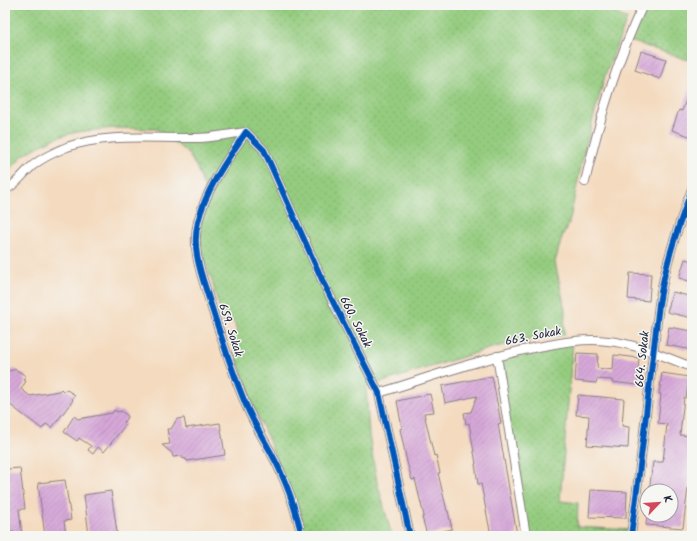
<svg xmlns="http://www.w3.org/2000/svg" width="697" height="541" viewBox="0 0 697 541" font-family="Kalam,sans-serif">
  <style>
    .grass { fill: url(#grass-dots); stroke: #5b775d }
    .building { fill: url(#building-hatch) }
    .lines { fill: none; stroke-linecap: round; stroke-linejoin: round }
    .street-casing { stroke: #8b7e7e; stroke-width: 10 }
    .street { stroke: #fff; stroke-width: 8 }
    .cycleway-casing { stroke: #f6f6f2; stroke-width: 8 }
    .cycleway { stroke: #0057b8; stroke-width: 6 }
    .labels { text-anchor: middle; stroke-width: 3; stroke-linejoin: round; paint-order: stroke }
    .street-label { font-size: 12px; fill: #22223b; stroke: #f6f6f2 }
  </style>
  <defs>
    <pattern id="grass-dots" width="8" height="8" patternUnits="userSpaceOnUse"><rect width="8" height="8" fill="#94cc7f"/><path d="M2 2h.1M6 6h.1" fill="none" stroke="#7faf6f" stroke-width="1.8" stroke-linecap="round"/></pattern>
    <pattern id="building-hatch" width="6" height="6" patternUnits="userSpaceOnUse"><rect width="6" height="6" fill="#d6a7d8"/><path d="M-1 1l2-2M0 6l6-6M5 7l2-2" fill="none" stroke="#b78fba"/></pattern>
  </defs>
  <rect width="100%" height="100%" fill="#f6f6f2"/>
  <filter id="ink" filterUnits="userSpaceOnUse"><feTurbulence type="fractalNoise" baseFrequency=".025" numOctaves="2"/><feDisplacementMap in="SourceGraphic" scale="8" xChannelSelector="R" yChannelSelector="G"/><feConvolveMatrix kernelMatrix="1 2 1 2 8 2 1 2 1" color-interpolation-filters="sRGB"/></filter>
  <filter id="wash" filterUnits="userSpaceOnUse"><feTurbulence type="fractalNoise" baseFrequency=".012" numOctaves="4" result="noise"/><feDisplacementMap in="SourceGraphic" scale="16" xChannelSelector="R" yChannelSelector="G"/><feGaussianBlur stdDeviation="0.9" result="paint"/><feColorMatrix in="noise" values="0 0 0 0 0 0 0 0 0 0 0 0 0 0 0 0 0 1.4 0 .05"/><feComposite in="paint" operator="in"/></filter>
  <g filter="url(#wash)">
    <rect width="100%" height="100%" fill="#f4dbc0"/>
    <!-- grass -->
    <path class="grass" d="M5,5H599L627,19L605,76L584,152L569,223L562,237L555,262L565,310L564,335L533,339L495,347L366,387L369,435L377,482L392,536H304L269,441L251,401L229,334L237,332L234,321L224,324L212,281L198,243L197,236L208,199L197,168L188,153L157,129L114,128L77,132L58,137L39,146L22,156L5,177Z
      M643,5H692V48L688,60L627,40Z
      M573,341L560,501L578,503L577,527L632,530L631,536H637H526L497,356Z"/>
    <g id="blocks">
      <!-- building -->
      <path class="building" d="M641,51L666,59L660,79L635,70Z
        M691,86L692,87V137L672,130L679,110L682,111Z
        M685,259L692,261V282L679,278Z
        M630,273L651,274L649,301L628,299Z
        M673,292L692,297V318L667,312Z
        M669,327L692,331V350L666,345Z
        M577,353L598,354L597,368L613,370L614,355L639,358L637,385L612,382V380L597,379L596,383L575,381Z
        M15,369L26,376L23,379L26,381L21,389L30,396L59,391L61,389L63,391L67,390L75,395L72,399L73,400L52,428L46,424L42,429L5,401V372L13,370Z
        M662,373L689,377L686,398L684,397L680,435L692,436V455L683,528L646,525L647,515H671V491H649L653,462H663L667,424L658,423L661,394H659Z
        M492,376L501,423L498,424L517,535L511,536H491L481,484H478L475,464H476L469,423L466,424L464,413L471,412L477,396L445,403L442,386Z
        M430,394L434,412L424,413L434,456L436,455L440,473H438L447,511H448L452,529L427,535L422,517L424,516L415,479L412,480L407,462L400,429L402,428L397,401Z
        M578,395L624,399L622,426L629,427L628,448L587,445L589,416L576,415Z
        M114,410L117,412L121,411L128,416L124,422L126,424L104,452L98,447L93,454L88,450L91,446L79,438L77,441L64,432L74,416L78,419L112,413Z
        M184,418L186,428L220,423L225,455L187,461L186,459L182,458V456L173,457L172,453L162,445L170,444L167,429H171L177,419Z
        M20,468L25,509H19L22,536H14V532L5,533V472H8V469Z
        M65,480L71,520L64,521L66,536H45L38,483Z
        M591,490L627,492L626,518L589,517Z
        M111,491L117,532L110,533V536H101V534L89,535L84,495Z"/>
    </g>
  </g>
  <g filter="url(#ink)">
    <use href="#blocks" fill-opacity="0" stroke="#8b7e7e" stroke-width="1"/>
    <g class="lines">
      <!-- street casing -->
      <g class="street-casing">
        <path id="street" d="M246,132L264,150L324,284L379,393L410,536
          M246,132C227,160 206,189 198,222C191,250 202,276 210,302C221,337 232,372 246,405C256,429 272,451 282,475C291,495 297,515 302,536
          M585,182C599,121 616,61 643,5
          M5,190C16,185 21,176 30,168C39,159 55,152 67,147C107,133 153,139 195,138C212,138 229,134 246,132
          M497,356L526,536
          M379,393C430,377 481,359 533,348C559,343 582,338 608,341C637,344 665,357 692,367
          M631,536L639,474L659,304C665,264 678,227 692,189"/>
      </g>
      <!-- street -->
      <use href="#street" class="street"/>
      <!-- cycleway casing -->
      <g class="cycleway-casing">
        <path id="cycleway" d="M302,536C297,515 291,495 282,475C272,451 256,429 246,405C232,372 221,337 210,302C202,276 191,250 198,222C206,189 227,160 246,132L264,150L324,284L379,393L410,536
          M631,536L639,474L659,304C665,264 678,227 692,189"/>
      </g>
      <!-- cycleway -->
      <use href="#cycleway" class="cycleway"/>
    </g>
  </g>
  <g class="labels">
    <!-- street labels -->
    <g class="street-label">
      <text transform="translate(356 322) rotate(63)" y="4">660. Sokak</text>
      <text transform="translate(231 330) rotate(72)" y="4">659. Sokak</text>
      <text transform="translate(533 336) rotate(-11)" y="4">663. Sokak</text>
      <text transform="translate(642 359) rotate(-84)" y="4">664. Sokak</text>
    </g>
  </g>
  <!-- margin -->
  <rect width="697" height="541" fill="none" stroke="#f6f6f2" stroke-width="20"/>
  <!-- north arrow -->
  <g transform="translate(659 503) rotate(65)"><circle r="19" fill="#f6f6f2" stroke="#a1a1a9"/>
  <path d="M0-3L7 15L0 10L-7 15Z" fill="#d1495b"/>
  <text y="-6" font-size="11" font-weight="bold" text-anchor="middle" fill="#22223b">K</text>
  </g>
</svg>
